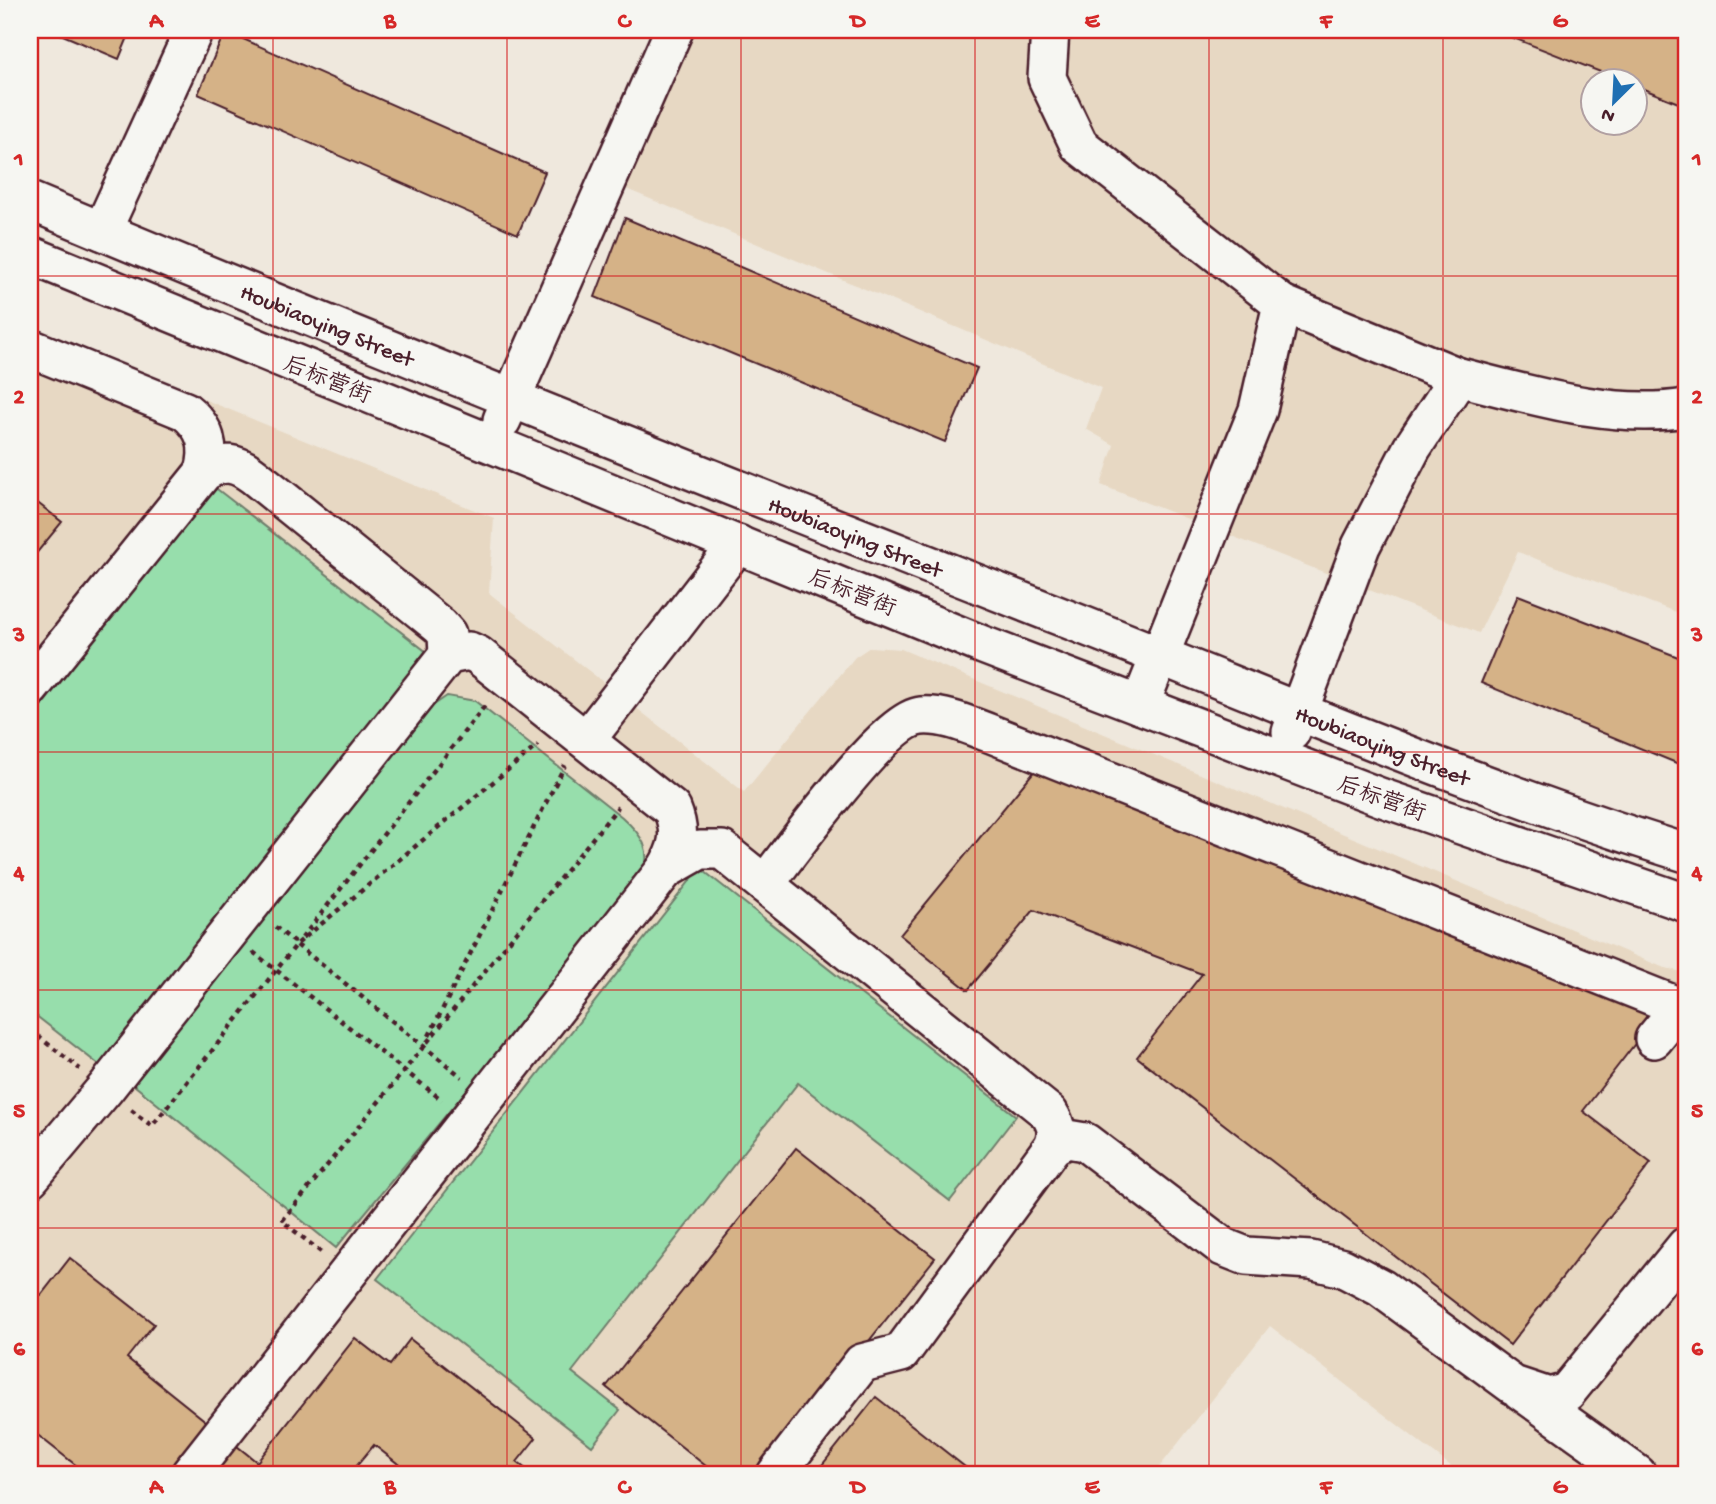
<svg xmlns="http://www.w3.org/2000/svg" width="1716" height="1504" viewBox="0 0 1716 1504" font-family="'Gochi Hand','LXGW WenKai TC',sans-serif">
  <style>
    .built { fill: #e7d8c3; fill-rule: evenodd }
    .green { fill: #97deac; stroke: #707e6c; stroke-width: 2 }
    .building { fill: #d5b287; stroke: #4a1f2b; stroke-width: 2 }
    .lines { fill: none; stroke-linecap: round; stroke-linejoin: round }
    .minor-casing { stroke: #4a1f2b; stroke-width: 42 }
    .path { stroke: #4a1f2b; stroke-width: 4.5; stroke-dasharray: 5 5; stroke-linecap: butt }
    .minor { stroke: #f6f6f2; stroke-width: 37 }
    .grid { fill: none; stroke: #d62828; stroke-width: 2; stroke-opacity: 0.55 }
    .labels { text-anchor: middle; stroke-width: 7; stroke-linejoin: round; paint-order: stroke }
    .street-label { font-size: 23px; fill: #4a1f2b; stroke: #f6f6f2 }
    .neatline { fill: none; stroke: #d62828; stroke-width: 2.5 }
    .grid-label { font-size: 23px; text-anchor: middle; font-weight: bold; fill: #d62828 }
  </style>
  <rect width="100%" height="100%" fill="#efe8dd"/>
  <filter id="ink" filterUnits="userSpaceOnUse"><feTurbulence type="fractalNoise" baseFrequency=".0143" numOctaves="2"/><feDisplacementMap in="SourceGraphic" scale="14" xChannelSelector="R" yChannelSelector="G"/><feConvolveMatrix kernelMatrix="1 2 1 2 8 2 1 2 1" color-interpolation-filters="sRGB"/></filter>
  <g filter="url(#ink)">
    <!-- built -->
    <path class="built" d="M693,30H1686V616L1518,552L1479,633L1101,485L1114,445L1086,429L1101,388L624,188ZM1594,80H1636V122H1594Z
      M30,328L494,518L489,593L744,792L855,657L870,647L901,649L1662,967L1686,973V1474H1461L1270,1326L1154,1474H30Z"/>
    <!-- green -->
    <path class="green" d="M213,486L428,653L103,1068L30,1011V721Z
      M447,696L475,701L622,817C643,836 652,849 643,877L336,1248L129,1081L431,707Z
      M700,868L1016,1116L950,1201L798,1083L572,1372L620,1410L592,1446L377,1279Z"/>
    <!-- building -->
    <path class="building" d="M51,30H131L119,59Z
      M1493,30H1686V106L1636,86V80H1621Z
      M225,31L545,172L518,234L198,94Z
      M625,218L977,368L945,442L595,297Z
      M30,497L62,522L30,561Z
      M1518,595L1686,660V767L1481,683Z
      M1040,764L1661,1010L1583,1111L1651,1163L1510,1345L1137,1057L1202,974L1034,910L968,990L900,935Z
      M796,1148L935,1258L763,1474H716L606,1387Z
      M70,1258L154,1324L127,1358L257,1462L355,1338L390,1365L410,1339L536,1438L517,1462L532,1474H411L374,1445L350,1474H87L30,1429V1286L41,1295Z
      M876,1397L974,1474H815Z"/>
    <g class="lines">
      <!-- minor casing -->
      <g class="minor-casing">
        <g id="minor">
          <path d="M1050,30L1047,78L1079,145L1282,304L1258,410L1140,705"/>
          <path id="s1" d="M30,201C373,345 720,483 1067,619C1272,699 1475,788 1686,853"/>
          <path d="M102,231L194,30"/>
          <path d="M30,255L983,645L1380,797L1686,903"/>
          <path d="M1282,304L1459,377"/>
          <path d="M30,348L185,411C206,428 211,446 204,472"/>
          <path d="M502,420L674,30"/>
          <path d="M30,688L204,472C224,460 236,462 254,476L440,626L447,634L448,655"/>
          <path d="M1291,732L1361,546L1412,448L1459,377C1532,395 1611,420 1686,408"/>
          <path d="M587,739L738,544"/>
          <path d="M665,870L700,850H722L1049,1113C1057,1126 1058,1133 1053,1146L901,1353L862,1363L776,1474"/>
          <path d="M765,884C791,851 885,719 921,716C944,714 968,725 989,733L1680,1007L1654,1039"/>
          <path d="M1053,1146L1067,1139L1085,1142L1223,1247L1246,1256L1311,1260L1343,1268L1381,1288L1513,1385L1549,1397L1567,1392L1686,1246"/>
          <path d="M30,1178L105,1089L448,655L469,651L478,655L672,809C682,833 678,849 665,870L190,1474"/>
          <path d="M1521,1391L1637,1474"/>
        </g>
      </g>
      <!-- path -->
      <path class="path" d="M275,927L297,944
        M302,938L487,703
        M297,945L462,1077
        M253,952L442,1100
        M30,1030L80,1069
        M429,1036L565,765
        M131,1110L152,1126L297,944L538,745
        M321,1252L282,1221L618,807"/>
      <!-- minor -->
      <use href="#minor" class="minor"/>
    </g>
  </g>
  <!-- grid -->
  <path class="grid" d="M273,30V1474M507,30V1474M741,30V1474M975,30V1474M1209,30V1474M1443,30V1474M30,276H1686M30,514H1686M30,752H1686M30,990H1686M30,1228H1686"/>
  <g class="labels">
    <!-- street labels -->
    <g class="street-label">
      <text dy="8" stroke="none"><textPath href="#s1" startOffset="322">Houbiaoying Street</textPath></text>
      <text transform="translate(328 378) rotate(22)" y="8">后标营街</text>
      <text dy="8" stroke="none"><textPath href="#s1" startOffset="891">Houbiaoying Street</textPath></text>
      <text transform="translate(853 591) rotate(22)" y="8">后标营街</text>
      <text dy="8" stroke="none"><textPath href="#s1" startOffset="1458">Houbiaoying Street</textPath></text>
      <text transform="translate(1382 797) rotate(20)" y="8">后标营街</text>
    </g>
  </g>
  <!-- margin -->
  <rect width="1716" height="1504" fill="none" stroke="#f6f6f2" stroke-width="77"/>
  <!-- north arrow -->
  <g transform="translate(1614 102) rotate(204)"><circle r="33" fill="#f6f6f2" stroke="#b1a0a2" stroke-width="2"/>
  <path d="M0-5L12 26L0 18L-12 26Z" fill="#1f6fb2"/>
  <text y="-10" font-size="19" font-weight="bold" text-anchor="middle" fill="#4a1f2b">N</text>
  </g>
  <rect x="38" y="38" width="1640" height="1428" class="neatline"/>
  <g class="grid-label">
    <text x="156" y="27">A</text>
    <text x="390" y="27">B</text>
    <text x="624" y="27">C</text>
    <text x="858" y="27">D</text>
    <text x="1092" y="27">E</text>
    <text x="1326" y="27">F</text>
    <text x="1560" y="27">G</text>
    <text x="19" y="165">1</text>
    <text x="1697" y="165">1</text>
    <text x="19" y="403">2</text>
    <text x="1697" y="403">2</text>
    <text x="19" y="641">3</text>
    <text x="1697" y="641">3</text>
    <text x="19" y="879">4</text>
    <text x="1697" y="879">4</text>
    <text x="19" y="1117">5</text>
    <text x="1697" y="1117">5</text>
    <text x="19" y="1355">6</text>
    <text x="1697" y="1355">6</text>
    <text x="156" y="1493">A</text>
    <text x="390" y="1493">B</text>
    <text x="624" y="1493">C</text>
    <text x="858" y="1493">D</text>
    <text x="1092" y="1493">E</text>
    <text x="1326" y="1493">F</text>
    <text x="1560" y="1493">G</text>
  </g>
</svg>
